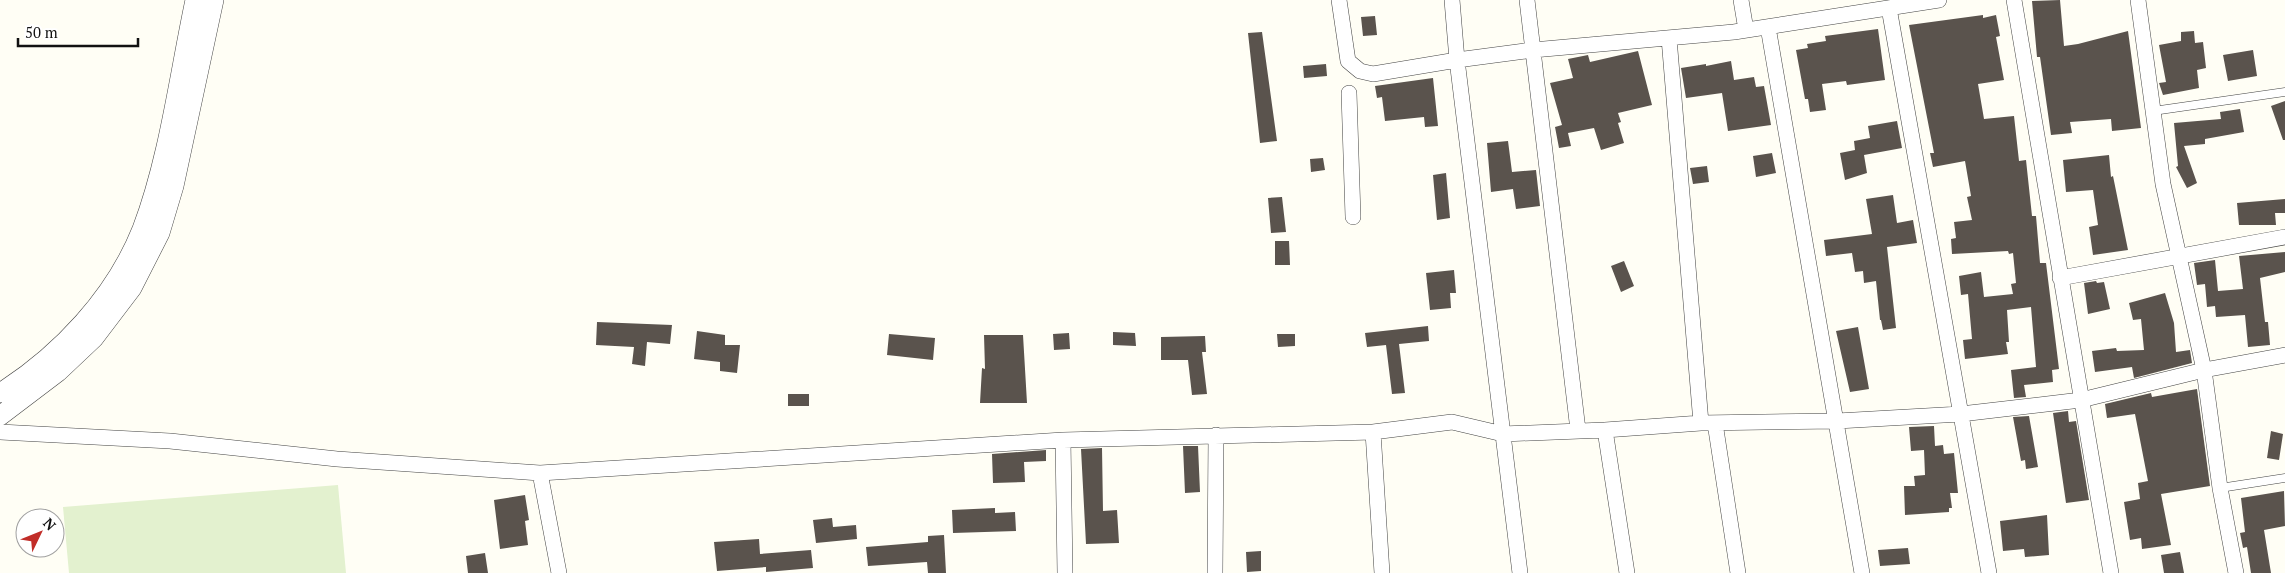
<svg xmlns="http://www.w3.org/2000/svg" width="2285" height="573" viewBox="0 0 2285 573" font-family="'PT Serif',serif">
  <style>
    .pitch { fill: #e3f1cf }
    .building { fill: #5a534d }
    .lines { fill: none; stroke-linecap: round; stroke-linejoin: round }
    .service-casing { stroke: #444; stroke-width: 9 }
    .minor-casing { stroke: #444; stroke-width: 16 }
    .tertiary-casing { stroke: #444; stroke-width: 20 }
    .service { stroke: #fff; stroke-width: 8 }
    .minor { stroke: #fff; stroke-width: 15 }
    .tertiary { stroke: #fff; stroke-width: 19 }
  </style>
  <rect width="100%" height="100%" fill="#fffef5"/>
  <!-- pitch -->
  <path class="pitch" d="M338,485L346,573H69L63,507Z"/>
  <!-- building -->
  <path class="building" d="M2060,0L2064,46L2078,44L2128,31L2141,128L2112,131L2111,119L2070,122L2072,133L2051,135L2040,57H2037L2032,1Z
    M1983,15V18L1996,15L2000,36L1996,37L2004,80L1978,84L1984,119L2014,116L2019,161L2026,160L2032,216H2036L2040,263H2046L2059,369L2052,370L2053,382L2024,385L2026,397L2014,398L2011,370L2036,367L2031,307L2007,310L2009,342H2006L2008,354L1965,359L1963,340L1972,339L1968,294L1961,295L1959,276L1981,272L1984,297L2013,294L2011,284L2016,283L2013,253L2009,254L2008,251L1952,254L1951,239L1956,238L1954,222L1972,220L1967,197L1971,196L1965,161L1933,167L1930,153H1934L1909,25Z
    M1375,16L1377,35L1363,36L1361,17Z
    M1878,29L1885,80L1847,85L1846,81L1822,84L1826,110L1810,112L1808,99H1805L1796,50L1808,48L1807,44L1826,41L1825,36Z
    M2194,31L2195,43L2203,42L2206,68L2197,70L2199,88L2163,95L2159,83L2166,82L2159,45L2181,41V32Z
    M1262,32L1277,141L1260,143L1248,33Z
    M2253,50L2257,76L2228,81L2223,55Z
    M1638,51L1652,105L1618,113L1621,122L1618,123L1624,143L1601,150L1594,128L1568,133L1571,146L1559,148L1555,127L1562,125L1550,83L1573,78L1568,59L1588,55L1590,62Z
    M1731,61L1734,80L1754,77L1756,87L1764,86L1771,125L1728,131L1722,93L1686,98L1681,68L1706,64V66Z
    M1326,64L1327,76L1304,78L1303,66Z
    M1433,78L1438,126L1425,127L1424,117L1385,121L1382,97L1377,98L1375,86Z
    M2285,101V140H2283L2271,106Z
    M2240,109L2244,132L2205,139V144L2184,146L2197,183L2187,188L2176,167L2178,166L2174,123L2221,119L2220,112Z
    M1897,121L1902,148L1864,155L1867,173L1845,180L1840,153L1855,150L1854,141L1870,138L1868,126Z
    M1508,141L1512,172L1536,170L1540,206L1516,209L1513,189L1491,192L1487,143Z
    M1772,153L1776,173L1756,177L1753,156Z
    M2109,155L2111,177L2113,176L2128,250L2093,255L2089,227L2098,225L2093,190L2066,192L2063,160Z
    M1323,158L1325,170L1311,172L1310,159Z
    M1707,166L1709,182L1693,184L1690,168Z
    M1446,173L1450,218L1437,220L1433,175Z
    M1893,195L1897,223L1913,220L1917,243L1887,247L1896,328L1883,330L1881,320H1880L1876,281L1864,283L1863,271L1855,272L1852,253L1826,256L1824,240L1872,234L1866,199Z
    M1282,197L1286,232L1271,233L1268,198Z
    M2285,199V213H2275L2276,225H2239L2237,203Z
    M1275,241H1289L1290,265H1275Z
    M2285,252V272L2260,278L2265,322H2268L2270,345L2248,347L2245,315L2216,317L2215,306L2207,307L2205,284L2197,285L2194,263L2215,260L2218,291L2243,289L2239,256Z
    M1624,261L1634,286L1621,292L1611,266Z
    M1454,270L1456,293H1450L1451,308L1430,310L1426,273Z
    M2096,281L2097,283L2104,282L2110,309L2088,314L2084,283Z
    M2165,293L2174,323L2176,352L2190,350L2192,363L2134,378L2132,367L2095,372L2092,351L2116,348L2117,351L2144,350L2141,319L2133,320L2129,303Z
    M597,322L672,325L670,344L647,342L645,366L632,364L634,347L596,345Z
    M1428,326L1429,341L1399,344L1405,393L1392,394L1386,345L1367,347L1365,333Z
    M1858,327L1869,389L1850,392L1836,331Z
    M697,331L725,335V345H740L737,373L720,371V362L694,359Z
    M1113,332L1135,333L1136,346L1113,345Z
    M1069,333L1070,349L1054,350L1053,334Z
    M889,334L935,338L933,360L887,355Z
    M1277,334H1295V346L1278,347Z
    M984,335H1023L1027,403H980L982,368L985,369Z
    M1205,336L1206,352H1202L1207,394L1192,395L1188,360H1161V337Z
    M2197,389L2210,486L2161,494L2171,545L2142,549L2141,538L2130,540L2124,502L2140,499L2138,483L2148,481L2135,414L2107,418L2105,404L2151,393L2152,397Z
    M788,394H809V406H788Z
    M2068,411L2069,422L2076,421L2089,500L2066,503L2053,413Z
    M2029,416L2038,467L2026,469L2025,460L2021,461L2013,417Z
    M1934,426L1935,446L1943,445L1944,454L1954,453L1958,493H1950L1952,508H1949V512L1905,515L1904,486H1915L1914,476L1925,475L1924,450L1911,451L1909,427Z
    M2271,431L2283,434L2279,460L2267,458Z
    M1183,446H1198L1200,492L1185,493Z
    M1102,448L1103,511L1117,510L1119,543L1086,544L1081,449Z
    M1046,450V461L1024,462L1025,482L993,483L992,454Z
    M2284,491L2285,526L2264,530L2271,573H2251L2247,547L2243,548L2240,533L2245,532L2241,498Z
    M525,495L529,520L525,521L528,545L500,549L494,500Z
    M995,508V513L1015,512L1016,531L953,533L952,510Z
    M2047,515L2049,555L2025,557L2024,549L2003,551L2000,521Z
    M832,518L833,527L856,525L857,539L816,543L813,520Z
    M944,535L946,573H928L927,562L868,566L866,547L928,542V536Z
    M759,539L760,554L811,550L813,568L766,572V567L717,571L714,542Z
    M1908,548L1910,564L1880,566L1878,550Z
    M1261,551V571L1247,572L1246,552Z
    M2180,552L2184,573H2164L2161,555Z
    M485,553L488,573H468L466,556Z"/>
  <g class="lines">
    <!-- service casing -->
    <g class="service-casing">
      <path id="service" d="M2153,111L2285,92
        M2220,488L2285,478"/>
    </g>
    <!-- minor casing -->
    <g class="minor-casing">
      <path id="minor" d="M1339,0L1348,61L1360,71L1373,74L1457,60L1533,50L1734,32L1939,0
        M1452,0L1457,60L1520,573
        M1527,0L1578,430
        M1741,0L1746,30
        M2014,0L2111,573
        M2138,0L2163,184L2204,370L2220,488L2236,573
        M1889,8L1989,573
        M1768,27L1862,573
        M1669,38L1701,423
        M1349,93L1353,217
        M2060,278L2285,237
        M1715,423L1738,573
        M1605,430L1627,573
        M0,432L170,441L337,459L540,473L1063,440L1373,432L1452,422L1503,434L1605,430L1701,423L1837,421L1961,414L2081,400L2204,370L2285,355
        M1373,432L1382,573
        M1063,440L1065,573
        M540,473L559,573
        M1215,573L1216,435"/>
    </g>
    <!-- tertiary casing -->
    <g class="tertiary-casing">
      <path id="tertiary" d="M0,393C60,355 115,297 142,229C169,158 179,75 195,0
        M0,416L58,372L94,338L132,288L160,233L174,186L214,0"/>
    </g>
    <!-- service -->
    <use href="#service" class="service"/>
    <!-- minor -->
    <use href="#minor" class="minor"/>
    <!-- tertiary -->
    <use href="#tertiary" class="tertiary"/>
  </g>
  <!-- north arrow -->
  <g transform="translate(40 533) rotate(47)"><circle r="24" fill="#ffffff" stroke="#a0a0a0"/>
  <path d="M0-4L9 19L0 12L-9 19Z" fill="#c12d28"/>
  <text y="-8" font-size="14" font-weight="bold" text-anchor="middle" fill="#111111">N</text>
  </g>
  <!-- scale -->
  <path d="M18 38v8h120v-8" fill="none" stroke="#111111" stroke-width="2.5"/>
  <text x="25" y="38" font-size="15" fill="#111111" stroke="#ffffff" stroke-width="4" paint-order="stroke">50 m</text>
</svg>
